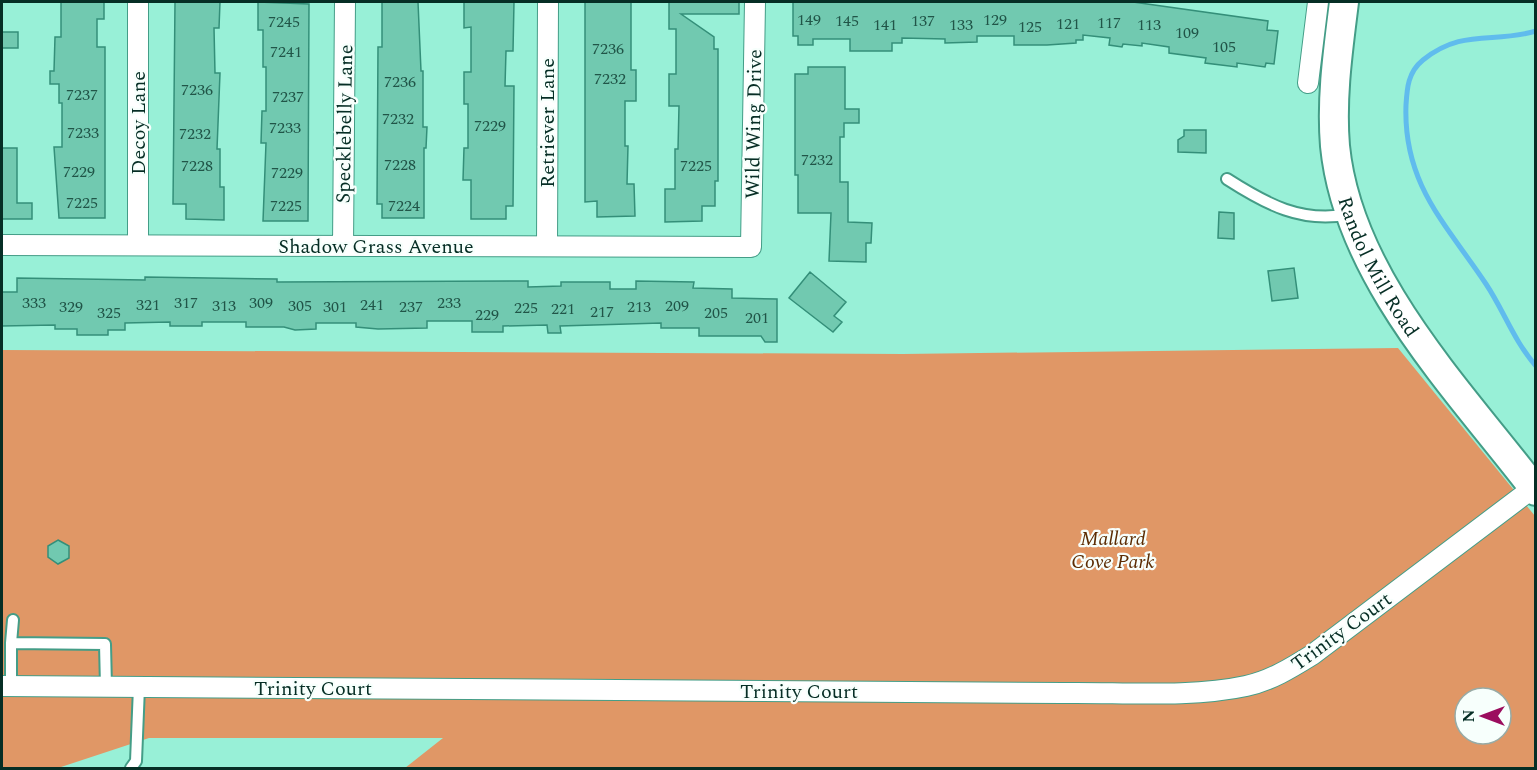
<svg xmlns="http://www.w3.org/2000/svg" width="1537" height="770" viewBox="0 0 1537 770" font-family="Spectral,serif">
  <style>
    .green { fill: #e09766; fill-rule: evenodd }
    .lines { fill: none; stroke-linecap: round; stroke-linejoin: round }
    .stream { stroke: #60bced; stroke-width: 5 }
    .building { fill: #71c9b0; stroke: #348f79; stroke-width: 1.5 }
    .service-casing { stroke: #449d87; stroke-width: 14 }
    .minor-casing { stroke: #449d87; stroke-width: 22 }
    .secondary-casing { stroke: #449d87; stroke-width: 32 }
    .service { stroke: #fff; stroke-width: 10 }
    .minor { stroke: #fff; stroke-width: 20 }
    .secondary { stroke: #fff; stroke-width: 28 }
    .labels { text-anchor: middle; stroke-width: 4.5; stroke-linejoin: round; paint-order: stroke }
    .number-label { font-size: 16px; fill: #215548 }
    .street-label { font-size: 20px; fill: #062e25; stroke: #f7fffc }
    .park-label { font-size: 20px; font-style: italic; fill: #5c2c03; stroke: #f7fffc }
  </style>
  <rect width="100%" height="100%" fill="#98f0d7"/>
  <!-- green -->
  <path class="green" d="M1398,348L1535,516V768H405L443,738H149L58,768H2V350L903,354ZM1465,698H1501V734H1465Z"/>
  <g class="lines">
    <!-- stream -->
    <path class="stream" d="M1536,31C1493,44 1463,28 1423,60C1408,72 1407,88 1406,105C1403,184 1446,224 1486,284C1504,311 1514,341 1536,366"/>
  </g>
  <!-- building -->
  <path class="building" d="M61,2H104V19H97V47H105V218H59L54,147H62V103H59V84H50V71H54L55,37H61Z
    M175,2H220L219,28H214L215,73H220L217,149H220V187H224V220L186,219V204H173Z
    M258,2L309,4L308,221H263L266,143H261L262,111H266V67H263V30H258Z
    M382,2H418L421,71H423V127H427L426,148H424V218H382V204H377L378,47H382Z
    M464,2H514L513,51H506L505,86H514L513,206H506V219H471V180H463L464,148H468V104H464V72H471V27L464,28Z
    M585,2H631V70H636V101H625V146H628L627,184H634L635,216L597,217V201L585,202Z
    M669,2H739V14H681L714,37V49H718V181H715V206H702V221L665,222V189H675V149H678L679,106H669V74H676V29H669Z
    M793,2H1133L1268,21L1267,30L1278,31L1274,64L1266,63L1265,67L1237,63V67L1205,63L1206,58L1169,53V47L1142,43V46L1123,44L1122,47L1109,45L1110,38L1083,35V40H1076V43L1047,45H1014V36H977V42L945,43V39L902,38V43H892V51H850V39H813V45H798V36H793Z
    M2,32H18V48H2Z
    M808,67H845V109H859V123H844V137H840V182H848V222L872,223L871,243H866V262L829,261L831,213H798V175H795V74H808Z
    M1184,130H1206V153L1178,152V140L1184,136Z
    M2,148H17V203H32V219H2Z
    M1219,212L1234,213V239L1218,238Z
    M1294,268L1298,298L1272,301L1268,271Z
    M810,272L846,302L834,316L842,322L833,332L789,298Z
    M145,277L277,279V282L528,281V287L561,286V282H610V289H636V281L694,282L693,288L732,289V298L777,299V342H765L761,336H699V328H661V323L560,326L561,333H548L547,325L503,326V332H472V321H427V328L378,329L356,327V323H316V329L295,330L284,327H246V322H202V326H170V322L125,323V330H108V335H77V329H55V325L2,326V292H17V278L145,280Z
    M58,540L69,546V558L58,564L48,557V546Z"/>
  <g class="lines">
    <!-- service casing -->
    <g class="service-casing">
      <path id="service" d="M1227,179C1266,204 1302,224 1350,214
        M11,643L13,620
        M11,686V643L105,644L106,687
        M131,768L136,761L139,687"/>
    </g>
    <!-- minor casing -->
    <g class="minor-casing">
      <path id="minor" d="M138,2V245
        M1308,83L1318,2
        M2,245L751,247L755,2
        M547,245L548,2
        M343,246L345,2
        M2,686L1063,693C1119,692 1191,698 1246,686C1270,681 1291,668 1312,655L1533,488"/>
    </g>
    <!-- secondary casing -->
    <g class="secondary-casing">
      <g id="secondary">
        <path id="s1" d="M1344,2C1338,50 1331,98 1335,146C1348,278 1459,390 1536,491"/>
      </g>
    </g>
    <!-- service -->
    <use href="#service" class="service"/>
    <!-- minor -->
    <use href="#minor" class="minor"/>
    <!-- secondary -->
    <use href="#secondary" class="secondary"/>
  </g>
  <g class="labels">
    <!-- number labels -->
    <g class="number-label">
      <text x="809" y="25">149</text>
      <text x="995" y="25">129</text>
      <text x="847" y="26">145</text>
      <text x="923" y="26">137</text>
      <text x="284" y="27">7245</text>
      <text x="1109" y="28">117</text>
      <text x="1068" y="29">121</text>
      <text x="885" y="30">141</text>
      <text x="961" y="30">133</text>
      <text x="1149" y="30">113</text>
      <text x="1030" y="32">125</text>
      <text x="1187" y="38">109</text>
      <text x="1224" y="52">105</text>
      <text x="608" y="54">7236</text>
      <text x="286" y="57">7241</text>
      <text x="610" y="84">7232</text>
      <text x="400" y="87">7236</text>
      <text x="197" y="95">7236</text>
      <text x="82" y="100">7237</text>
      <text x="288" y="102">7237</text>
      <text x="398" y="124">7232</text>
      <text x="490" y="131">7229</text>
      <text x="285" y="133">7233</text>
      <text x="83" y="138">7233</text>
      <text x="195" y="139">7232</text>
      <text x="817" y="165">7232</text>
      <text x="400" y="170">7228</text>
      <text x="197" y="171">7228</text>
      <text x="696" y="171">7225</text>
      <text x="79" y="177">7229</text>
      <text x="287" y="178">7229</text>
      <text x="82" y="208">7225</text>
      <text x="286" y="211">7225</text>
      <text x="404" y="211">7224</text>
      <text x="34" y="308">333</text>
      <text x="186" y="308">317</text>
      <text x="261" y="308">309</text>
      <text x="449" y="308">233</text>
      <text x="148" y="310">321</text>
      <text x="372" y="310">241</text>
      <text x="224" y="311">313</text>
      <text x="300" y="311">305</text>
      <text x="677" y="311">209</text>
      <text x="71" y="312">329</text>
      <text x="335" y="312">301</text>
      <text x="411" y="312">237</text>
      <text x="639" y="312">213</text>
      <text x="526" y="313">225</text>
      <text x="563" y="314">221</text>
      <text x="602" y="317">217</text>
      <text x="109" y="318">325</text>
      <text x="716" y="318">205</text>
      <text x="487" y="320">229</text>
      <text x="757" y="323">201</text>
    </g>
    <!-- street labels -->
    <g class="street-label">
      <text transform="translate(138 123) rotate(-90)" y="7">Decoy Lane</text>
      <text transform="translate(547 123) rotate(-90)" y="7">Retriever Lane</text>
      <text transform="translate(344 124) rotate(-89)" y="7">Specklebelly Lane</text>
      <text transform="translate(753 124) rotate(-89)" y="7">Wild Wing Drive</text>
      <text x="376" y="253">Shadow Grass Avenue</text>
      <text dy="7" stroke="none"><textPath href="#s1" startOffset="274">Randol Mill Road</textPath></text>
      <text transform="translate(1341 631) rotate(-36)" y="7">Trinity Court</text>
      <text x="313" y="695">Trinity Court</text>
      <text x="799" y="698">Trinity Court</text>
    </g>
    <!-- park labels -->
    <g class="park-label">
      <text x="1113" y="545">Mallard<tspan x="1113" dy="23">Cove Park</tspan></text>
    </g>
  </g>
  <!-- border -->
  <rect width="1537" height="770" fill="none" stroke="#062e25" stroke-width="6"/>
  <!-- north arrow -->
  <g transform="translate(1483 716) rotate(270)"><circle r="28" fill="#f7fffc" stroke="#97aba6" stroke-width="1.5"/>
  <path d="M0-4.5L10 22L0 15L-10 22Z" fill="#9b0d5e"/>
  <text y="-9" font-size="16" font-weight="bold" text-anchor="middle" fill="#062e25">N</text>
  </g>
</svg>
